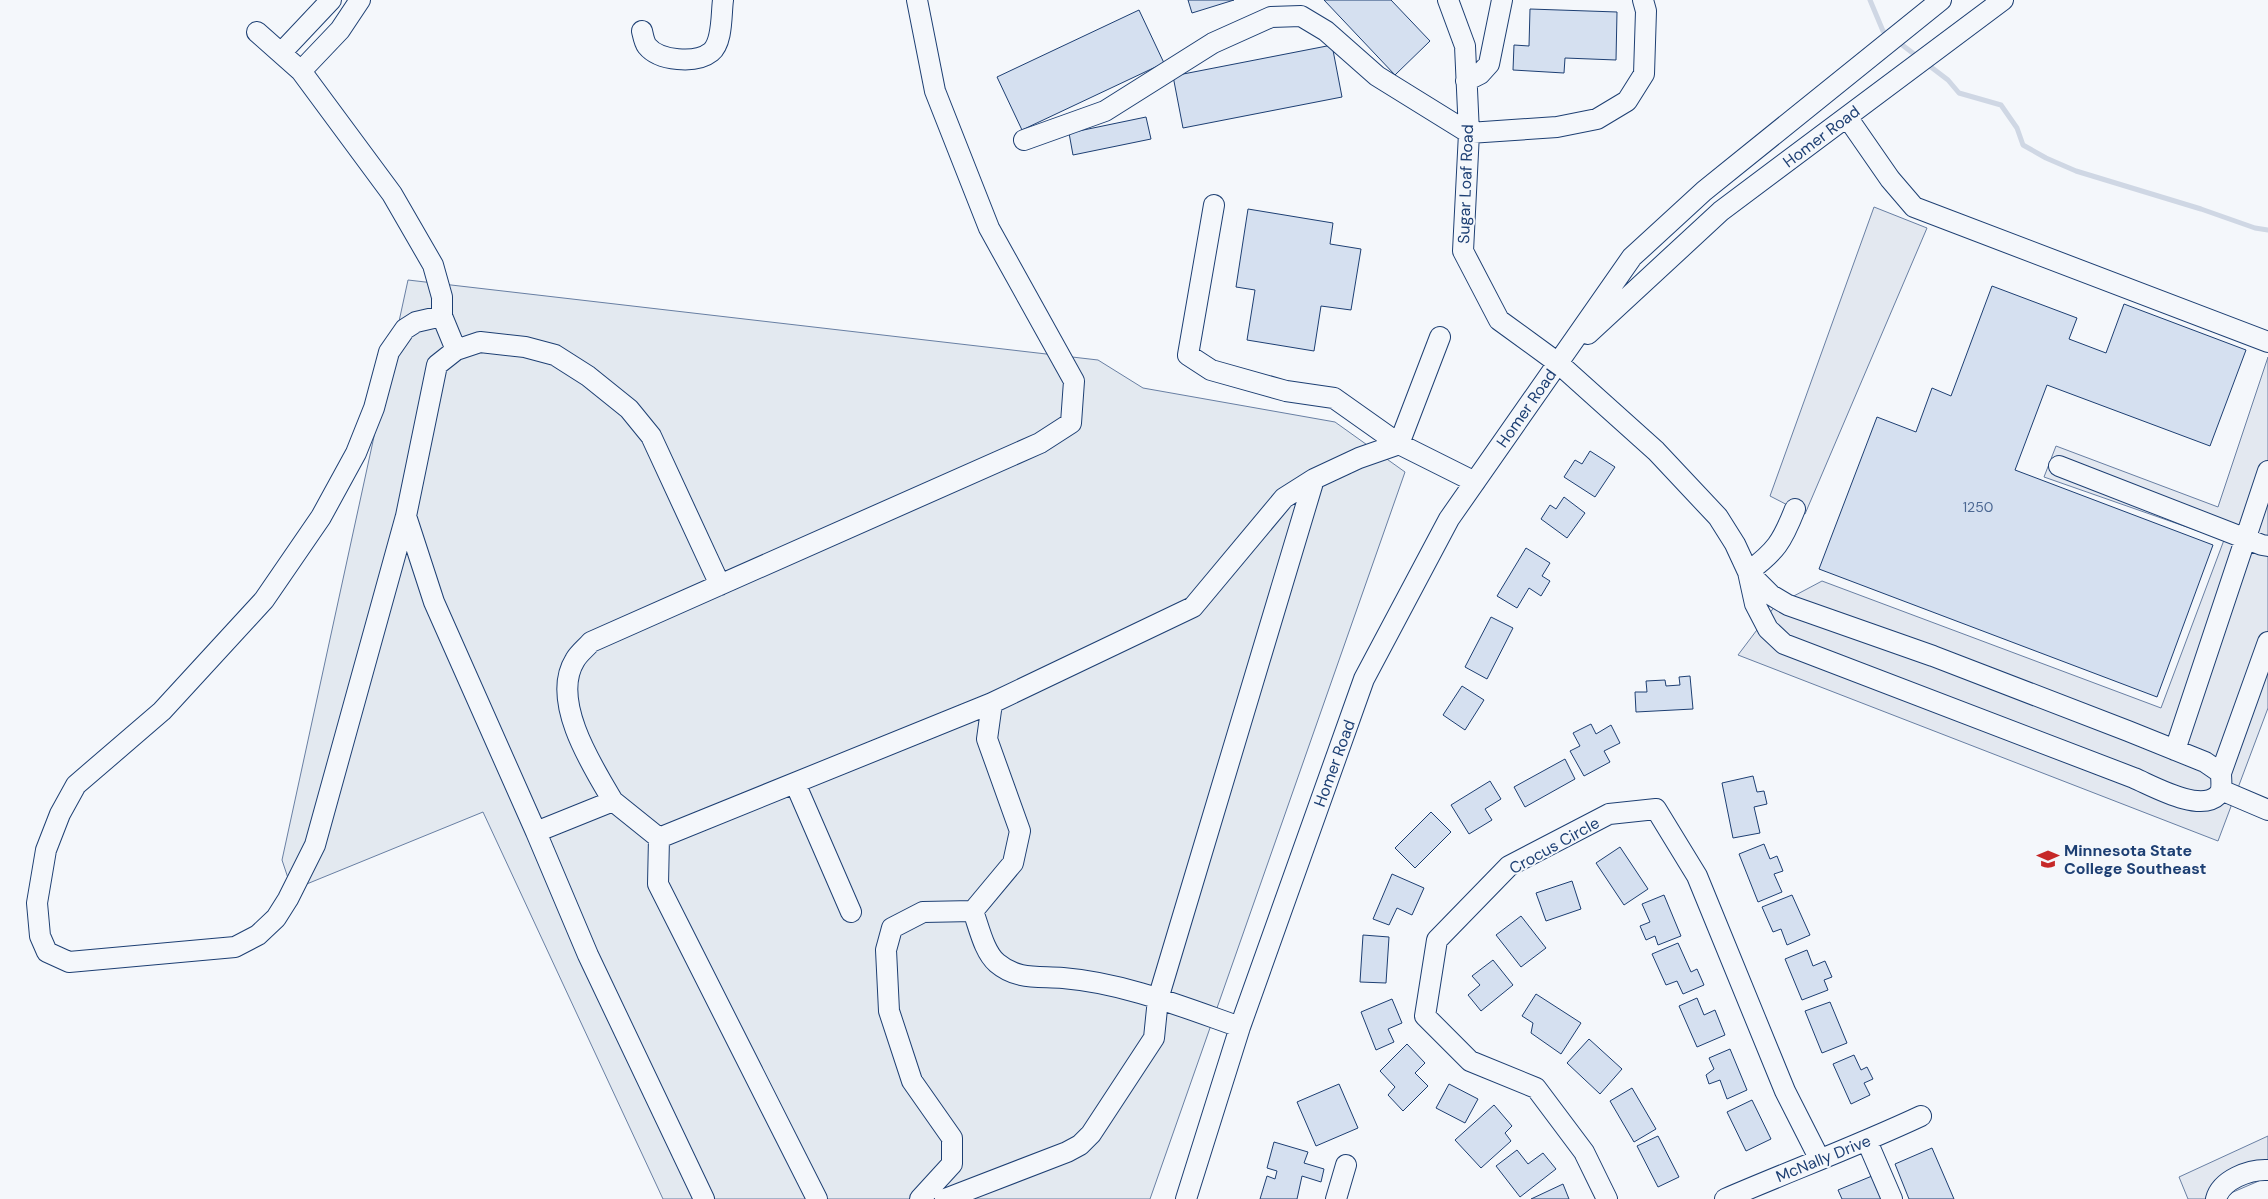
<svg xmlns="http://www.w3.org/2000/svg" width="2268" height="1199" viewBox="0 0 2268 1199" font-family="'DM Sans',sans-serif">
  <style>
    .green { fill: #e3e9f0; stroke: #687fa3 }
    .parking { fill: #e3e8f0; stroke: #687fa3 }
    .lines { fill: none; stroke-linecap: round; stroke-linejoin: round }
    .stream { stroke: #cfd7e4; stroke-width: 5 }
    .building { fill: #d5e0f0; stroke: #1d3f73 }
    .minor-casing { stroke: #1d3f73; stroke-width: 22 }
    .minor { stroke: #f4f7fb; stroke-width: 20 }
    .labels { text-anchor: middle; stroke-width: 4; stroke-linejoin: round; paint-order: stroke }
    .number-label { font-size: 14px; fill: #4b6792 }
    .street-label { font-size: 16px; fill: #1d3f73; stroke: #f4f7fb }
    .poi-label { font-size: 16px; font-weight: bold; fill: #1d3f73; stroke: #f4f7fb; text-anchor: start }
  </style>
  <rect width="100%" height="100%" fill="#f4f7fb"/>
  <!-- green -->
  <path class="green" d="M408,280L1098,360L1143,388L1335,422L1405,472L1150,1199H663L483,812L292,890L282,860Z"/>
  <!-- parking -->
  <path class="parking" d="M1874,207L1927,228L1805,514L1770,496Z
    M2268,357V708L2218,841L1738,655L1775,606L1822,581L2161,708L2224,540L2044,477L2056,446L2218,507Z
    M2268,1136V1177L2217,1199H2188L2179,1177Z"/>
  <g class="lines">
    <!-- stream -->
    <path class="stream" d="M1870,0L1883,31L1890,36
      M1897,41L1918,57
      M1927,64L1948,80L1959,93L2001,105L2017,128L2023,145L2046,158L2076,171L2201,209L2255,228L2268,230"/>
  </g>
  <!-- building -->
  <path class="building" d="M1188,0H1234L1192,13Z
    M1324,0H1391L1430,41L1395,75Z
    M1530,9L1617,12L1616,60L1565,58L1564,73L1513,70L1514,45L1529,46Z
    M1139,10L1164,63L1022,130L997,77Z
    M1332,45L1342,97L1183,128L1173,76Z
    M1146,117L1151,139L1073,155L1069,133Z
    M1248,209L1333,223L1330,244L1361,249L1351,310L1321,306L1314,351L1247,340L1255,290L1236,287Z
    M1992,286L2077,318L2069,339L2106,353L2124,304L2246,350L2210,446L2047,385L2015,470L2213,545L2157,697L1819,569L1877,417L1916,432L1932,388L1951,396Z
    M1590,451L1615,467L1595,497L1564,477L1575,460L1582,464Z
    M1564,497L1585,513L1567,538L1541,519L1550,505L1556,509Z
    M1526,548L1550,563L1542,576L1550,581L1541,596L1529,588L1517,608L1497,596Z
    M1491,617L1513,628L1487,679L1465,667Z
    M1690,676L1693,709L1636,712L1635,692H1647L1646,681L1665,680L1666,686L1680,685L1679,677Z
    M1462,686L1484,700L1465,730L1443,715Z
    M1591,724L1596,734L1611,725L1620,743L1604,751L1610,762L1584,776L1570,751L1580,746L1573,733Z
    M1565,759L1575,779L1525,807L1514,787Z
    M1753,776L1757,792L1764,791L1767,804L1754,807L1760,833L1733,838L1722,783Z
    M1490,781L1501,799L1485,809L1492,820L1469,834L1451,805Z
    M1431,812L1451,832L1415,868L1395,848Z
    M1764,844L1770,859L1777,856L1783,871L1774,874L1782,892L1758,902L1739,854Z
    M1620,847L1648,889L1624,905L1596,863Z
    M1392,874L1424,888L1412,915L1397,908L1389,925L1373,919Z
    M1572,881L1581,909L1546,921L1536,893Z
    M1664,895L1681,936L1658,945L1655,936L1646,940L1640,926L1650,922L1642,904Z
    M1792,895L1810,935L1787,945L1781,929L1773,932L1762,907Z
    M1521,916L1546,948L1521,967L1496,935Z
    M1363,935L1389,937L1386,983L1360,982Z
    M1678,943L1691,972L1697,969L1704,985L1683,994L1677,981L1666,985L1652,954Z
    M1807,950L1813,966L1825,961L1832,977L1824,980L1828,990L1802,1000L1785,959Z
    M1493,960L1513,985L1481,1011L1468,995L1480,985L1472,976Z
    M1536,994L1581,1023L1561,1054L1531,1033L1533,1023L1522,1016Z
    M1697,998L1704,1015L1715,1010L1725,1035L1697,1047L1679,1006Z
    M1392,999L1402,1023L1388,1029L1394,1042L1376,1050L1361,1012Z
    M1830,1002L1847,1043L1822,1053L1805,1011Z
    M1589,1039L1622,1069L1600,1094L1567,1063Z
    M1407,1044L1425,1063L1415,1073L1428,1086L1403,1111L1388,1095L1395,1087L1380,1071Z
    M1730,1049L1747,1090L1727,1099L1720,1080L1709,1084L1706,1075L1714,1069L1709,1058Z
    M1854,1055L1861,1070L1867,1067L1873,1079L1864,1083L1870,1095L1851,1104L1833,1064Z
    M1339,1084L1358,1128L1316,1146L1297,1102Z
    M1449,1084L1478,1099L1465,1123L1436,1108Z
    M1632,1088L1656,1129L1634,1142L1610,1101Z
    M1752,1100L1771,1139L1746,1151L1727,1112Z
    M1494,1105L1512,1126L1505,1133L1511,1141L1481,1168L1455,1140Z
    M1658,1136L1679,1177L1658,1187L1637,1146Z
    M1274,1142L1308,1152L1304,1163L1324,1169L1321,1182L1302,1176L1297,1199H1260L1267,1176L1275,1179L1277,1171L1267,1168Z
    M1932,1148L1954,1199H1909L1895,1164Z
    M1517,1150L1528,1164L1543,1153L1556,1169L1520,1197L1496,1166Z
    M1872,1176L1882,1199H1842L1838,1190Z
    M1563,1184L1569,1199H1531Z"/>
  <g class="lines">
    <!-- minor casing -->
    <g class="minor-casing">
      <path id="minor" d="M1448,0L1465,46L1469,133L1463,251L1499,320L1558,363L1656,451L1718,517L1735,544L1748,572L1755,604L1768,629L1784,644L2134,778C2153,786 2200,813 2218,795C2223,790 2221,780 2221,773L2268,642
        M642,31C643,35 644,42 647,46C659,61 696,64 711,52C723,42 721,14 723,0
        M257,32L301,71L392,194L433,265L442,297V316L456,350
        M281,53L331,0
        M301,71L340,30L360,0
        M1466,81L1480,74L1489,64L1502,0
        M1847,117L1890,179L1914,207L2268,342
        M1024,140L1105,111L1213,43L1271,17L1301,16L1326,31L1377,76L1469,133L1557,127L1597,119L1627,101L1644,74L1646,11L1643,0
        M1214,205L1188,355L1211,370L1286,391L1334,398L1399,444L1475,482
        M442,316L416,322L405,329L389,352L374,408L356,453L321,517L264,600L162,711L76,785L60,814L46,850L37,903L40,936L47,952L69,962L235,947L258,935L276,918L288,899L315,845L406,516L437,365L456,350L480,342L525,347L555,355L588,376L629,409L651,436L720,585
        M1588,334L1721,211L2003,0
        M2059,466L2262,545L2268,546
        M406,516L434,602L536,832
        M1748,572L1771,595L1788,605L1933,656L2128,731L2205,762L2221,773
        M1748,572C1776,551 1782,542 1795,509
        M2175,750L2268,471
        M795,783L851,912
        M2221,790L2268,810
        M613,801L659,838L992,703L1193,607L1284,498L1314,479
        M659,838L658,884L817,1199
        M973,911C979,927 984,952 997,963C1017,980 1038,976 1063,978C1124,983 1183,1007 1240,1027
        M1867,1141L1892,1199
        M704,1199L588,955L536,832L613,801C592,766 550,700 575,660C579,653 586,648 591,642L1040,443L1071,423L1074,381L989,228L935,91L917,0
        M920,1199L952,1164V1138L912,1081L889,1011L886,950L892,928L923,912L973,911L1013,863L1020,831L987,739L992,703
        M945,1199L1067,1152L1080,1145L1091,1134L1154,1038L1158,999L1314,479L1359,458L1399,444L1440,337
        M1186,1199L1240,1027L1364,679L1449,519L1632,257L1704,191L1941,0
        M1336,1199L1346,1165
        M1607,1199L1584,1152L1536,1088L1470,1061L1425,1016L1437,940L1509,866L1609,814L1656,809L1697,876L1785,1091L1819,1158
        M1725,1199C1790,1171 1857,1146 1921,1116
        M2216,1199C2221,1180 2249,1169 2268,1170"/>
    </g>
    <!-- minor -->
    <use href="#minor" class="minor"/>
  </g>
  <!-- icons -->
  <defs>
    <g id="university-bare" transform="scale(1.725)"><path d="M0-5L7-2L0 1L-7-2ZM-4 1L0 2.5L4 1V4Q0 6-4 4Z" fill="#c62828" stroke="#f4f7fb" stroke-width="2.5" paint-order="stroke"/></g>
  </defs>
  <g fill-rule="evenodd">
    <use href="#university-bare" x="2048" y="859"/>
  </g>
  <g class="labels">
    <!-- number labels -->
    <g class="number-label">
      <text x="1978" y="512">1250</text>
    </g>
    <!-- street labels -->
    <g class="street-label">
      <text transform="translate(1821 136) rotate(-37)" y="6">Homer Road</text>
      <text transform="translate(1465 184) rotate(-88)" y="6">Sugar Loaf Road</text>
      <text transform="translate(1526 408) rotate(-55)" y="6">Homer Road</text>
      <text transform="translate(1334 763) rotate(-70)" y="6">Homer Road</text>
      <text transform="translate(1554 845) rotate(-29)" y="6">Crocus Circle</text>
      <text transform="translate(1823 1158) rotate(-22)" y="6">McNally Drive</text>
    </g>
    <!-- poi labels -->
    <g class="poi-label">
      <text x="2064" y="856">Minnesota State<tspan x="2064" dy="18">College Southeast</tspan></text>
    </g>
  </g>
</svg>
